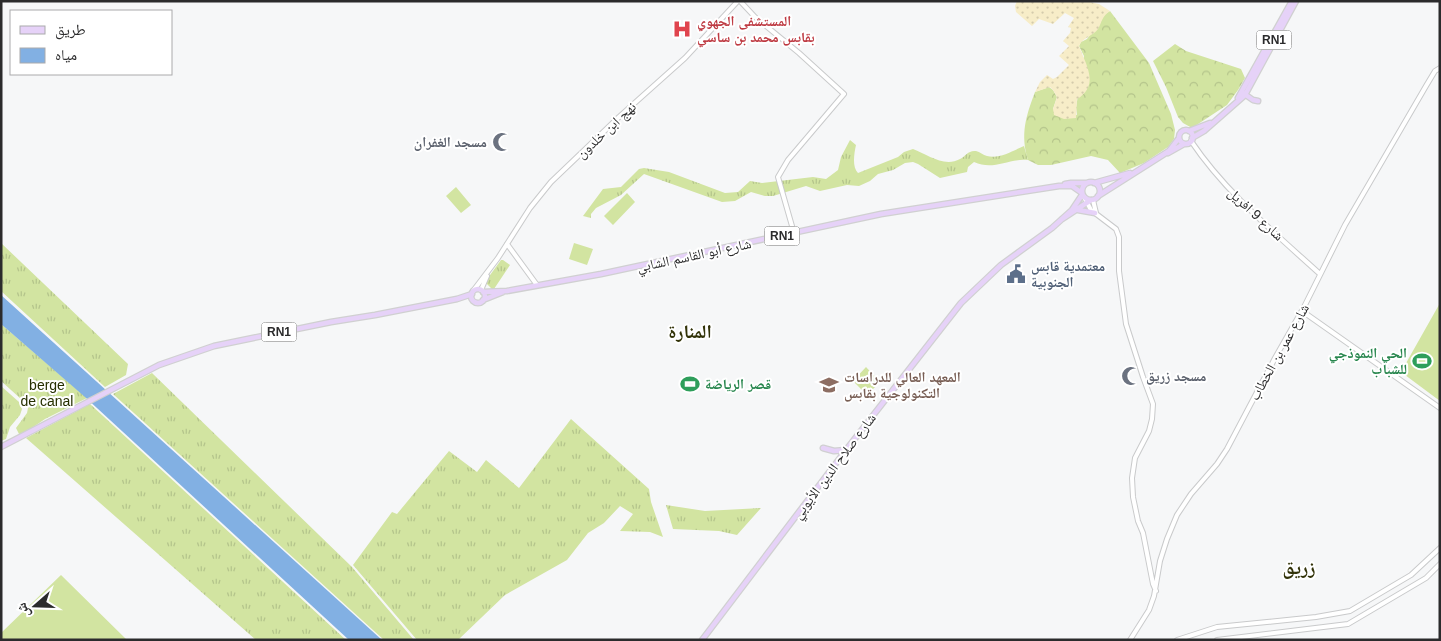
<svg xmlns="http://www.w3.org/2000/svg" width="1441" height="641" viewBox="0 0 1441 641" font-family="Helvetica,'Noto Naskh Arabic',sans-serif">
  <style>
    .grass { fill: url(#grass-tufts) }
    .forest { fill: url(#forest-crowns) }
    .sand { fill: url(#sand-dots) }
    .garden { fill: #d2e4a1 }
    .water { fill: #82b0e3 }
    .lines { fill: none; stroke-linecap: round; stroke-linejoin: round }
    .minor-casing { stroke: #c9cacb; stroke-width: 6 }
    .major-casing { stroke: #d0d0d1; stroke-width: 7 }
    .minor { stroke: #fff; stroke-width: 4 }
    .major { stroke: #e6d2f8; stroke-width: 4.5 }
    .labels { text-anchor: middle; stroke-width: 4; stroke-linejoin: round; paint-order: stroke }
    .shield { fill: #fff; stroke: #6b6b6b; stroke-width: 1 }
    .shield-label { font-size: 12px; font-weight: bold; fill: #2b2b2c }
    .health-label { font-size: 14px; font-weight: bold; fill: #be3a42; stroke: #fff; text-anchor: start }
    .street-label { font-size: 14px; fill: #2b2b2c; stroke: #fff }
    .worship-label { font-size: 14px; font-weight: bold; fill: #5b616d; stroke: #fff; text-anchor: end }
    .service-label { font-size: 14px; font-weight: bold; fill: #4e5e75; stroke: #fff; text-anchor: start }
    .leisure-label { font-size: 14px; font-weight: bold; fill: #27864d; stroke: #fff; text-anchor: end }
    .education-label { font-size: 14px; font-weight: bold; fill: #785e54; stroke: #fff; text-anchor: start }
    .park-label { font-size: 14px; fill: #262f00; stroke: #fff }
    .district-label { font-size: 19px; font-weight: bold; fill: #323309; stroke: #fff }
  </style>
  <defs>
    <pattern id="grass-tufts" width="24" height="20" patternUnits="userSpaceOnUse" patternTransform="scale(1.25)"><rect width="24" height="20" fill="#d2e4a1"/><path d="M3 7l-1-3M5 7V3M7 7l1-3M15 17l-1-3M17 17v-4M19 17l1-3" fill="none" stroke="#b4c48b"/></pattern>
    <pattern id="forest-crowns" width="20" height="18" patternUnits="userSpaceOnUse" patternTransform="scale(1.25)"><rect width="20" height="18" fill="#d2e4a1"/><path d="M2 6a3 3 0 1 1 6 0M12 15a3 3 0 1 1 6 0" fill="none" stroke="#b4c48b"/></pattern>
    <pattern id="sand-dots" width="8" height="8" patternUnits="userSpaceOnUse" patternTransform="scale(1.25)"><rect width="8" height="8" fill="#f7edc8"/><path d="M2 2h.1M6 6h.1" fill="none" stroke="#d4cbac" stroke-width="1.8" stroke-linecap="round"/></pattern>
  </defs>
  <rect width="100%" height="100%" fill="#f6f7f8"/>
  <!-- grass -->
  <path class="grass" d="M850,140L856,145C854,154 852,167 858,173L898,157L904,152L913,149C927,154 944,168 960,159C966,156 968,150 976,151C980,152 983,155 987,156C1000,159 1012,151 1024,146L1028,160C1008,158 994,171 974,162L968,167L967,172L940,178L918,164L913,162L905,163L893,170L878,174L870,181L859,186L847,185L820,191L806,186L773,196H765L751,192L735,201L722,202L644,174L621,195L596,208L591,214V218L583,216L603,189L621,187L639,169L644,168L669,172L725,193L738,192L750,181L762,183L813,177L826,179L838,170L841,157Z
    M1,243L128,364L126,375L105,387L1,291Z
    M501,260H503L510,265L494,289H492L485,282Z
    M1,324L87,398L45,419L20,436L16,428L27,413L28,408L21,399L1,381Z
    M152,373L352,567L414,640H384L113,394Z
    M1,386L19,402L22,409L20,415L10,427L6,439L1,441Z
    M90,404L346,640H256L26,438Z
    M571,419L649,489L651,502L663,537L650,532L620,531L633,514L620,506L604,523L588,533L567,560L505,595L458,640H417L353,565L392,512L397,514L449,451L477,472L486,460L519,488Z
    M666,505L705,511L761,508L737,535L719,531L673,529Z"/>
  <!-- forest -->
  <path class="forest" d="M1110,11L1149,63L1171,114L1175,130L1174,139L1168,147L1144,163L1120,173L1108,160L1091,156L1051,165H1038L1028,160C1020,134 1026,116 1035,92L1049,87L1053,90L1057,97L1053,109L1077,115L1076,108L1084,56L1079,46L1081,42L1087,39L1105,14Z
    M1175,44L1186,51L1241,69L1245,78L1238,90L1227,105L1192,128L1183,123L1178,117L1166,87L1153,61Z"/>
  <!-- sand -->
  <path class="sand" d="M1017,1H1085L1099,4L1110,11C1102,16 1102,22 1098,29C1093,36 1082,38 1079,46C1086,65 1100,85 1077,99L1076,118L1064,119L1054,115L1053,109L1057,97L1053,90L1050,87L1035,92L1040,82L1047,75L1053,79L1057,77L1069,65L1059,56L1069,46L1063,41L1070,33L1071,28L1068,27L1074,18L1065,13L1053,24L1039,19L1032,26L1016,12L1015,6Z"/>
  <!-- garden -->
  <path class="garden" d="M456,187L471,205L461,213L446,196Z
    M627,193L635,202L613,225L604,216Z
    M574,243L593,249L587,265L569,259Z
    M1440,303V401L1401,372Z
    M866,367L880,382L867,395L853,381Z
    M61,575L127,640H1V633Z"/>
  <!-- water -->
  <path class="water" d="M1,295L382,640H349L85,397L1,324Z"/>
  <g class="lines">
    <!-- minor casing -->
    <g class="minor-casing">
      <path id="minor" d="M740,1L755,17L799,53L844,94L788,160L778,177L794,233
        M1191,141C1226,193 1274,232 1320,274
        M1084,197L1091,210L1116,229L1119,237V271L1126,324L1143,377L1153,404L1152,419L1149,431L1135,458L1132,478L1133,497L1138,521L1143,533L1153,584L1156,591
        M1093,200L1096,213
        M507,244L537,285
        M481,290L487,276
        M473,291L498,258L530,208L551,182L619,117L685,58L738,1
        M1302,311L1440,408
        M1130,640L1149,610L1154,596L1160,561L1167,539L1177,515L1191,494L1217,464L1227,449L1275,358L1304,307L1345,225L1426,86L1435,71L1440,68
        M1177,640L1217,627L1316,617L1350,611L1411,575L1440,548
        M1217,640L1348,624L1426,578L1440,564"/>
    </g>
    <!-- major casing -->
    <g class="major-casing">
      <path id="major" d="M1243,93L1253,100L1258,101
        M1238,98L1292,1
        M1179 137a7 7 0 1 1 14 0a7 7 0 1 1-14 0Z
        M1189,131L1210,123
        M1192,138L1204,131L1245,95L1296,1
        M1168,153L1184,144
        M1082 191a9 9 0 1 1 18 0a9 9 0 1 1-18 0Z
        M1094,183L1130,173
        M1065,184L1071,183H1087
        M1098,196L1169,151L1179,138
        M1078,210L1095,213
        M1062,219L1091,200
        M471 296a7 7 0 1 1 14 0a7 7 0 1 1-14 0Z
        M483,292L507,291L601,274L881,214L1059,186H1072L1082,193
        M483,300L503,292
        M1,447L159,365L214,346L331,322L375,315L457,299L472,294
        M823,448L834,451L846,450
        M702,640L846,450L961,303L1001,265L1052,228L1072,210L1082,195"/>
    </g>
    <!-- minor -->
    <use href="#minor" class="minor"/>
    <!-- major -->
    <use href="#major" class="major"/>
  </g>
  <!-- icons -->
  <defs>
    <g id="hospital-bare" transform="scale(1.5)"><path d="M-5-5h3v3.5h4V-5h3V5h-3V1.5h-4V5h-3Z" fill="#e0444e" stroke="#fff" stroke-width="2.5" paint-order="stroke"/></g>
    <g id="mosque-bare" transform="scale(1.5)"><path d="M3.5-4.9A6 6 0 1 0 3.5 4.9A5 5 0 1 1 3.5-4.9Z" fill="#6b7280" stroke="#fff" stroke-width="2.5" paint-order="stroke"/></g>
    <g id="civic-bare" transform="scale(1.5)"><path d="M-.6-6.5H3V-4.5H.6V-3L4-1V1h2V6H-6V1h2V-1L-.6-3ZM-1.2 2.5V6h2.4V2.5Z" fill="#5c6f8a" stroke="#fff" stroke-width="2.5" paint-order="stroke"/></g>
    <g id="stadium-bare" transform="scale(1.5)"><path d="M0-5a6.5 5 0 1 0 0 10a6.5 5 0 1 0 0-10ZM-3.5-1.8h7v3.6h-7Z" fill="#2e9e5b" stroke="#fff" stroke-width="2.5" paint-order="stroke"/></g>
    <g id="university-bare" transform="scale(1.5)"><path d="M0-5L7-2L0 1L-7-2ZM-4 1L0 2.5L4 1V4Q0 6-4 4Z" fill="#8d6e63" stroke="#fff" stroke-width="2.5" paint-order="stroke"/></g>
  </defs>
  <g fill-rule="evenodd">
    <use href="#hospital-bare" x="682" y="29"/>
    <use href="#mosque-bare" x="502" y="142"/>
    <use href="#civic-bare" x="1016" y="274"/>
    <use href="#stadium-bare" x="1422" y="361"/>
    <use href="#mosque-bare" x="1131" y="376"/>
    <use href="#stadium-bare" x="690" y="384"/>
    <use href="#university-bare" x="829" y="385"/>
  </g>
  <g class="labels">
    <!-- shield labels -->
    <g class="shield">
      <rect x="1256.5" y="30.5" width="35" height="19" rx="4"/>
      <rect x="764.5" y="226.5" width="35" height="19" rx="4"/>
      <rect x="261.5" y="322.5" width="35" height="19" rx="4"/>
    </g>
    <g class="shield-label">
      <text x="1274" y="44">RN1</text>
      <text x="782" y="240">RN1</text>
      <text x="279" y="336">RN1</text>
    </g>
    <!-- health labels -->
    <g class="health-label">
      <text x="697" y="26">المستشفى الجهوي<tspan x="697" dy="16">بقابس محمد بن ساسي</tspan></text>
    </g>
    <!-- street labels -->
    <g class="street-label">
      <text transform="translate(606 130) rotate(-43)" y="5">نهج ابن خلدون</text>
      <text transform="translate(1256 214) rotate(43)" y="5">شارع 9 افريل</text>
      <text transform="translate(694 255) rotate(-12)" y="5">شارع أبو القاسم الشابي</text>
      <text transform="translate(1279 352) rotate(-61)" y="5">شارع عمر بن الخطاب</text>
      <text transform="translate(834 466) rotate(-53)" y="5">شارع صلاح الدين الأيوبي</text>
    </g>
    <!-- worship labels -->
    <g class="worship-label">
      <text x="487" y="147">مسجد الغفران</text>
      <text x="1146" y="381" text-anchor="start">مسجد زريق</text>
    </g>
    <!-- service labels -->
    <g class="service-label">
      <text x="1031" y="271">معتمدية قابس<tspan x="1031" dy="16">الجنوبية</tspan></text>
    </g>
    <!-- leisure labels -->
    <g class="leisure-label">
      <text x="1407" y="358">الحي النموذجي<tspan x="1407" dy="16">للشباب</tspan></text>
      <text x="705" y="389" text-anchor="start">قصر الرياضة</text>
    </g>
    <!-- education labels -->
    <g class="education-label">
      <text x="844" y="382">المعهد العالي للدراسات<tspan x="844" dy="16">التكنولوجية بقابس</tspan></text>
    </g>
    <!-- park labels -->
    <g class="park-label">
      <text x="47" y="390">berge<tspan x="47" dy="16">de canal</tspan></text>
    </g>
    <!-- district labels -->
    <g class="district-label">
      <text x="690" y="338">المنارة</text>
      <text x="1299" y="574">زريق</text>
    </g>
  </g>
  <!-- border -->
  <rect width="1441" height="641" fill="none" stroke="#2b2b2c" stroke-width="5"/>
  <!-- legend -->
  <rect x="10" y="10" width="162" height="65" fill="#ffffff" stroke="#aaaaab"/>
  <rect x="20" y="26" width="25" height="8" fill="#e6d2f8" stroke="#aaaaab"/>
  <text x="55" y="35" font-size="15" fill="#2b2b2c">طريق</text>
  <rect x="20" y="48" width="25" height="15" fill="#82b0e3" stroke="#aaaaab"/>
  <text x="55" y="60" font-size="15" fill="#2b2b2c">مياه</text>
  <!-- north arrow -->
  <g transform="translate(35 606) rotate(250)" stroke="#ffffff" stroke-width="4" paint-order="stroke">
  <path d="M0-4L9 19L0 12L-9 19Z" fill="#2b2b2c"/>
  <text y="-8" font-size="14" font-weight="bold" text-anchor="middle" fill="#2b2b2c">ش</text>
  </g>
</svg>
